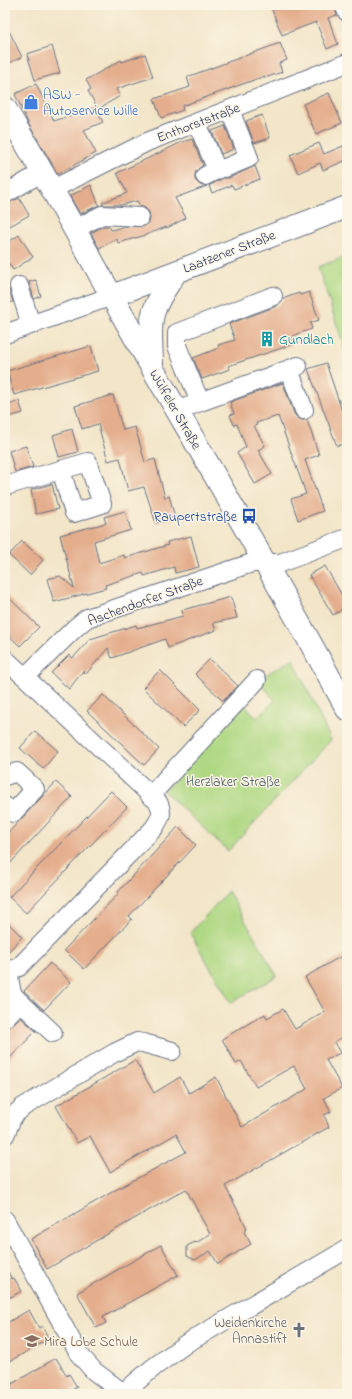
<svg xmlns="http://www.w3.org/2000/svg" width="352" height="1399" viewBox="0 0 352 1399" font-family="'Indie Flower',sans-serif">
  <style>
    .green { fill: #afd883; stroke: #658470 }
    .building { fill: #e4ae8d }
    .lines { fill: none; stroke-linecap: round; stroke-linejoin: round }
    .minor-casing { stroke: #666f83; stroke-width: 20 }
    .major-casing { stroke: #666f83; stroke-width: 24 }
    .minor { stroke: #fff; stroke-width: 18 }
    .major { stroke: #fff; stroke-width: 22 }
    .labels { text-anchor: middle; stroke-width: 3; stroke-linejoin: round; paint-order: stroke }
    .shop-label { font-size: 14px; fill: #366cbe; stroke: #fcf5e5; text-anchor: start }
    .street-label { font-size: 14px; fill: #1b2f5e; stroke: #fcf5e5 }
    .culture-label { font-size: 14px; fill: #0d838f; stroke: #fcf5e5; text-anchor: start }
    .transit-label { font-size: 14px; fill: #164399; stroke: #fcf5e5; text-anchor: end }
    .park-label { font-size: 14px; fill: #405967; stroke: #fcf5e5 }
    .worship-label { font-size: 14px; fill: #5b616d; stroke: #fcf5e5; text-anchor: end }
    .education-label { font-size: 14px; fill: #785e54; stroke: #fcf5e5; text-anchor: start }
  </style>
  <rect width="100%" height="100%" fill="#fcf5e5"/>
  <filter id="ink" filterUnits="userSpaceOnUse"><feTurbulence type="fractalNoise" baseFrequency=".025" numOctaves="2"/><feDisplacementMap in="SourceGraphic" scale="8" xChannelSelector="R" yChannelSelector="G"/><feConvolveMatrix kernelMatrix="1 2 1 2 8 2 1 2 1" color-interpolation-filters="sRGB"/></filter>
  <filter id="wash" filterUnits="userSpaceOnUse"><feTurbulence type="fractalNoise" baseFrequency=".012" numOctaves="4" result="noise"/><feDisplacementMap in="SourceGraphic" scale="16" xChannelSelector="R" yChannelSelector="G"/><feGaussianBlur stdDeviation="0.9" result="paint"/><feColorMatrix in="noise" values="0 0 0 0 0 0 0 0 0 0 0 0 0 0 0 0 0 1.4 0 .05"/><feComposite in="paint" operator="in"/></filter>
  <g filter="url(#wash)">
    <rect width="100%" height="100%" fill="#f2e5c8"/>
    <!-- green -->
    <path class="green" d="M347,256V356L318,267Z
      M293,659L331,740L228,851L164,791L245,705L257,718L275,700L260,683L267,674Z
      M228,891L277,976L231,1003L190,933Z"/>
    <g id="blocks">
      <!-- building -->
      <path class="building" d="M284,5H334L337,15L328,18L338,44L327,49L316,22L282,35L272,10Z
        M5,23L22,57L5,65Z
        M280,43L287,60L279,63L282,72L265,78V76L182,106L183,110L161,118L154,99L190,87L187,77Z
        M52,46L60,73L35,80L27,54Z
        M145,54L153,77L116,89L120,96L98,109L88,91L91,89L86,80L121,60L122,62Z
        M36,84L54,121L95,108L103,122L84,130L96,153L58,174L29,125L15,94Z
        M329,93L342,123L316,134L303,104Z
        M262,115L270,138L254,143L246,121Z
        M225,126L234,149L221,154L212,131Z
        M192,139L203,165L196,171L195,175V180L200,185L207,186L175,198L186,218L167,228L166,227L143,236L118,243L117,239L99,248L91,233L104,226H109L111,230L123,227L144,226L149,223L150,218L149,212L145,208L140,206L137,201L121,205H103L102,203L127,193L117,173L182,142Z
        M319,143L324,154L343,146L347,155V160L323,170L320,163L298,173L290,155Z
        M255,166L260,179L234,189L232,185L212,193L209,186L223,178H229Z
        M91,185L99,205L80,214L70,196Z
        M19,198L29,215L5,229V204Z
        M19,235L33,257L13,270L5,257V244Z
        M36,280L41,296L34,299L29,282Z
        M9,289L13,302L5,304V290Z
        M309,292L319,320L310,323L312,329L294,335L297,343L228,366L230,369L202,379L193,358L219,348L218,345L235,340L229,324L277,306L285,298L299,293L300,295Z
        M91,346L98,371L14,395L7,371Z
        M326,363L342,411L347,409V443L337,446L308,369Z
        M283,383L294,414L298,418L302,420H307L319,455L305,460L323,511L298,520L291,499L306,494L278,416L256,423L257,425L254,426L265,446L258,450L272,474L255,484L237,453L246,447L237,424L234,425L230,415L234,414L230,402Z
        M113,395L123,430L135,427L145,462L155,459L165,498L169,496L175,517L156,523L144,487L128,491L120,458L108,461L98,424L82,429L75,406Z
        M19,401L23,413L5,418V406Z
        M72,429L78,452L59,457L53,435Z
        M26,446L33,467L15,472L9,451Z
        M52,484L58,509L36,514L31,490Z
        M125,511L131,530L94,541L99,563L124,555L125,558L168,545L167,542L191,536L199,567L175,573L174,567L144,576L143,573L105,585L106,588L54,602L47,579L60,576L74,588L60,535L106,523L104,517Z
        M22,541L43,560L30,575L9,555Z
        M325,566L347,604V607L333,615L309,575Z
        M5,594L39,627L20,646L5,632Z
        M231,597L237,618L213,623L216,630L168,648L165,639L112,658L108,648L86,674L83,671L69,689L51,673L69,655L73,658L90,639L136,625L137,628L183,616L182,610Z
        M210,659L238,686L223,701L195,674Z
        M160,670L200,710L183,727L143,688Z
        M103,695L159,749L144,765L87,711Z
        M35,731L58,751L43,769L20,748Z
        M56,782L72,797L5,869V836Z
        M111,791L127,807L26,913L9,897Z
        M178,827L196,845L129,916L132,919L84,969L64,950L119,893L118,892Z
        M5,920L22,937L5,955Z
        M347,953V1035L334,1042L340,1053L326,1060L342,1088L324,1098L331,1112L324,1115L329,1127L225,1186L247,1228L244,1232L251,1244L218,1264L210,1251L195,1260L187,1256V1246L195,1242L196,1243L210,1234L186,1189L47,1269L31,1239L119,1188L186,1152L176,1134L110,1172L90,1136L77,1143L56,1106L135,1060L154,1093L180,1077L189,1093L216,1077L242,1127L307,1089L294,1066L256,1087L241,1061L236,1064L222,1039L265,1014L267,1018L283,1009L295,1029L325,1012L305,977Z
        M50,963L71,982L44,1010L24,991Z
        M20,1017L36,1031L5,1063V1028L12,1025Z
        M161,1245L178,1275L103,1317L106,1323L96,1328L77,1293Z
        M5,1267L12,1279L14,1278L22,1291L5,1300Z
        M29,1310L39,1328L42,1326L49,1339L5,1364V1324Z
        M56,1358L67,1376L69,1374L77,1387L65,1394H5V1388Z"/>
    </g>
  </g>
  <g filter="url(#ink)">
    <use href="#blocks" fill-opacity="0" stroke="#666f83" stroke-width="1"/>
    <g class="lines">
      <!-- minor casing -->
      <g class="minor-casing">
        <path id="minor" d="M344,5L347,12
          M197,123L217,170L205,176
          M225,168L249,158L230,110
          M53,189L147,142L347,63
          M5,194L43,172
          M75,229L102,215L140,217
          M19,286L31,325
          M5,334L112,296
          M289,369L304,410
          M200,402L298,366
          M177,411L200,402L177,346V333L273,296
          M5,486L88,462L102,504L74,513L61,470
          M5,659L25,677L75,628L87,618L252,563H280L347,538
          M5,776L17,772L35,789L13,813L5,806
          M150,796L257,680
          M5,970L8,971L19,967L154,828C160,818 164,814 158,802L25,677
          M20,1002L53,1033
          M5,1018L20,1002L12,994L8,971
          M5,1135L13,1116L23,1107L114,1053L137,1042L143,1043L172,1051
          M5,1220L79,1354L94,1371L123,1393
          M122,1394L154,1367L187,1343L347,1249"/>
      </g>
      <!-- major casing -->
      <g class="major-casing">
        <path id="major" d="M5,108C57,195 104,284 154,371C219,483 285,595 347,709
          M112,296L347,207
          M152,365C152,348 149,330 153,314C157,299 168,285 176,272"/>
      </g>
      <!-- minor -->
      <use href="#minor" class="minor"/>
      <!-- major -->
      <use href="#major" class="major"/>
    </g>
  </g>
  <!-- icons -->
  <defs>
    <g id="shop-bare" transform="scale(1.2)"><path d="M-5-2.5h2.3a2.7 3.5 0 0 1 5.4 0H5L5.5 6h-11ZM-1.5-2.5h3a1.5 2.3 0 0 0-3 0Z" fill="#3f7fe0" stroke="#fcf5e5" stroke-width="2.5" paint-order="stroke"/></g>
    <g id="building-bare" transform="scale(1.2)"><path d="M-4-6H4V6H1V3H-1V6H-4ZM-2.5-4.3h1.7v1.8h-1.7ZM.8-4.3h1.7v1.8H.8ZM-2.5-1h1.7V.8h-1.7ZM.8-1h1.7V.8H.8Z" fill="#0f9aa8" stroke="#fcf5e5" stroke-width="2.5" paint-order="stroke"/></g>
    <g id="bus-bare" transform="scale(1.2)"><path d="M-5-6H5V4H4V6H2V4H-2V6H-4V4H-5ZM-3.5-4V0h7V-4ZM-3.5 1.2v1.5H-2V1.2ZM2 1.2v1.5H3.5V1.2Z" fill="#1a4fb4" stroke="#fcf5e5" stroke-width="2.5" paint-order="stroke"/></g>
    <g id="church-bare" transform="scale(1.2)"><path d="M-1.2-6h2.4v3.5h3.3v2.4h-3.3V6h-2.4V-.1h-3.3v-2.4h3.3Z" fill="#6b7280" stroke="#fcf5e5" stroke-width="2.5" paint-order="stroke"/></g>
    <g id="school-bare" transform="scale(1.2)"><path d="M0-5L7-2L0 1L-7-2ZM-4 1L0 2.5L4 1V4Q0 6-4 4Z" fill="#8d6e63" stroke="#fcf5e5" stroke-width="2.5" paint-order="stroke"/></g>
  </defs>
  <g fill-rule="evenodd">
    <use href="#shop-bare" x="31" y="102"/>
    <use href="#building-bare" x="267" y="339"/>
    <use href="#bus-bare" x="249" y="516"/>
    <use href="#church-bare" x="299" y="1330"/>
    <use href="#school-bare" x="32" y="1341"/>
  </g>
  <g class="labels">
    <!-- shop labels -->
    <g class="shop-label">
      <text x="43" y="99">ASW -<tspan x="43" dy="16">Autoservice Wille</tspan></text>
    </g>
    <!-- street labels -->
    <g class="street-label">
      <text transform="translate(198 122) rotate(-21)" y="5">Enthorststraße</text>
      <text transform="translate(229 251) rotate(-21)" y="5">Laatzener Straße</text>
      <text transform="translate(176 409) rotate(60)" y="5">Wülfeler Straße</text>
      <text transform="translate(145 600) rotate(-20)" y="5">Aschendorfer Straße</text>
    </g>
    <!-- culture labels -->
    <g class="culture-label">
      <text x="279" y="344">Gundlach</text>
    </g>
    <!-- transit labels -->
    <g class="transit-label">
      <text x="237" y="521">Raupertstraße</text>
    </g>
    <!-- park labels -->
    <g class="park-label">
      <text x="233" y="786">Herzlaker Straße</text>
    </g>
    <!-- worship labels -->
    <g class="worship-label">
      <text x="287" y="1327">Weidenkirche<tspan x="287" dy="16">Annastift</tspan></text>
    </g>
    <!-- education labels -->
    <g class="education-label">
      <text x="44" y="1346">Mira Lobe Schule</text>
    </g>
  </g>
  <!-- margin -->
  <rect width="352" height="1399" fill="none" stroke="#fcf5e5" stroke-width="20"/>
</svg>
